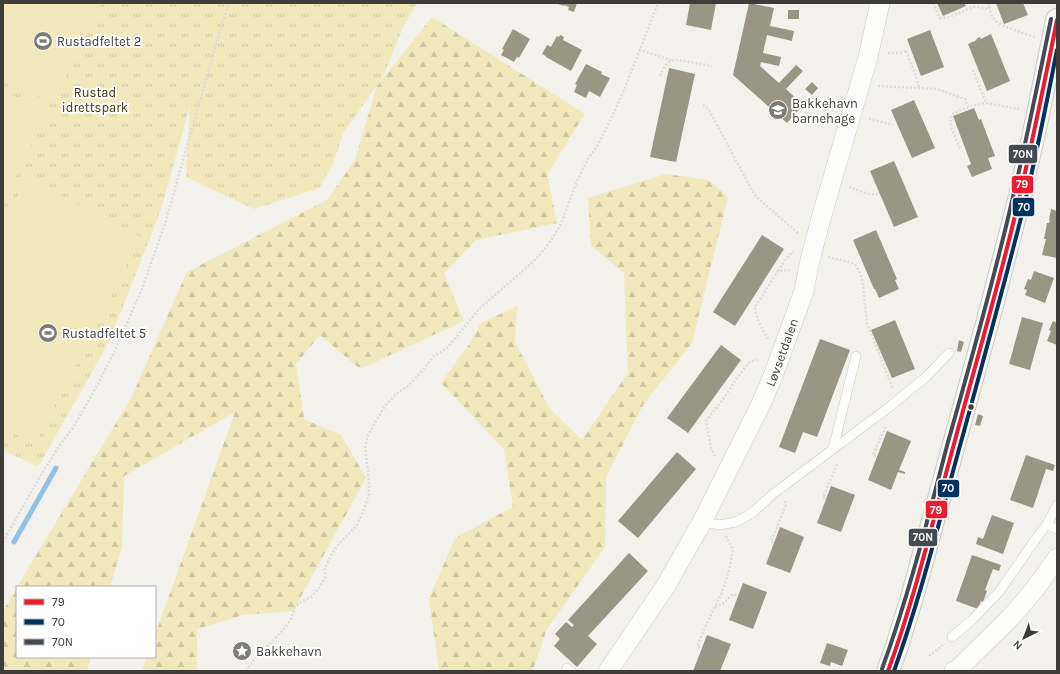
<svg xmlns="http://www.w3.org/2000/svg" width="1060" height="674" viewBox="0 0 1060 674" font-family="Karla,sans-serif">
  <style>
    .grass { fill: url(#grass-tufts) }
    .forest { fill: url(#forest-firs) }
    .garden { fill: #f1e8bb }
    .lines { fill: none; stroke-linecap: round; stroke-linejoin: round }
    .stream { stroke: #93c1e6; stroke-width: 5 }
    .building { fill: #999686 }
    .lane-casing { stroke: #cac9c4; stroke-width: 10 }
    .street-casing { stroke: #cac9c4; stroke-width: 20 }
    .secondary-casing { stroke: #cac9c4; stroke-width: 24 }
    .path { stroke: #dbdbd9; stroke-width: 2.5; stroke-dasharray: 2 2; stroke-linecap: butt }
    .lane { stroke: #fdfdfc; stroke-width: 9 }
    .street { stroke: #fdfdfc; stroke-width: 19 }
    .secondary { stroke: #f5f5f2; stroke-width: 22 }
    .bus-1-casing { stroke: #fff; stroke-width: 7 }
    .bus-2-casing { stroke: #fff; stroke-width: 7 }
    .bus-3-casing { stroke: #fff; stroke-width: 7 }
    .bus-1 { stroke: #ed1b2f; stroke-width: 4 }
    .bus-2 { stroke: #003260; stroke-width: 4 }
    .bus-3 { stroke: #424a52; stroke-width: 4 }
    .bus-dot { fill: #3e3d39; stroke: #fff; stroke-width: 1.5 }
    .labels { text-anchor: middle; stroke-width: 4; stroke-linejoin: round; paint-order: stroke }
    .poi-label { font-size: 13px; fill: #3e3d39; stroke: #fff; text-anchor: start }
    .park-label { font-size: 13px; fill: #3d3511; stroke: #fff }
    .street-label { font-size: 13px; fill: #3e3d39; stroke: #fff }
    .line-badge { stroke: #fff; stroke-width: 1.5 }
    .badge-label { font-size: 11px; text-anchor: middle; font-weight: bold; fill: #fff }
  </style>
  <defs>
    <pattern id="grass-tufts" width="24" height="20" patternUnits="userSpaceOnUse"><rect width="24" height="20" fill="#f1e8bb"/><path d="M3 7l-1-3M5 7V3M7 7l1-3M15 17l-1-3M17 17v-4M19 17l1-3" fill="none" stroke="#d0c8a2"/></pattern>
    <pattern id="forest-firs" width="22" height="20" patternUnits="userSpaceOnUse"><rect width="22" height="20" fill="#f1e8bb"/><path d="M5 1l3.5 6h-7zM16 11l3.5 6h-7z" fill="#d0c8a2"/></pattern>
  </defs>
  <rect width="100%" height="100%" fill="#f2f1eb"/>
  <!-- grass -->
  <path class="grass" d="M3,3H417L403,27L383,77L343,133L333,164L319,188L254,209L186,177L190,106L160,212L109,342L38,467L3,450Z"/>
  <!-- forest -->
  <path class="forest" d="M432,17L585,114L547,174L557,223L476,240L444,273L464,321L360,369L320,335L296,364L304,419L341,435L366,478L293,611L243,615L197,629V671H142L147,657H155V635L235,412L124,476L122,547L110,587H17L131,398L187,272L327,200L355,160L377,86Z
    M666,174L709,180L728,197L692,343L643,405L606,477L605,547L547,629L533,670L529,671H439L429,599L455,538L513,507L504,449L441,383L470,343L481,323L517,306L515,342L550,409L582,440L628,373L624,273L591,246L588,198Z
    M17,588V657H91L87,671H3V611Z"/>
  <!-- garden -->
  <path class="garden" d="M3,3H102L53,103L3,78Z
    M3,90L48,113L3,202Z
    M27,178L141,237L35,445L3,428V225Z"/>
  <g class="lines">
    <!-- stream -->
    <path class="stream" d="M14,542L56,468"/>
  </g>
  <!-- building -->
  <path class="building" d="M555,3H577L574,12L568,10L569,7L564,5V6Z
    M690,3H716L711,30L686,25Z
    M749,3L774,8L770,26L794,31L792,41L767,35L763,53L781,57L779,66L761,62L760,66L779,83L796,65L803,71L786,89L803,105L787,123L733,75Z
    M937,3H964L966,6L943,16Z
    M996,3H1023L1028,15L1004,24Z
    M788,10H799V19H788Z
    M513,29L530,39L519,58L517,57L514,62L501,55L504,50L502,49Z
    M930,30L944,67L921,76L907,39Z
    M991,34L1010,81L987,91L968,44L977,40L976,39L980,37L981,39Z
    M560,35L564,37L563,40L582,50L571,71L546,57V56L542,54L547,45L551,47L557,36L559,37Z
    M586,64L602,72L601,74L610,78L600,97L589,91L586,98L574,92L577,85L575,84Z
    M669,68L695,74L676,162L650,157Z
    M812,82L818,88L812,95L805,89Z
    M914,100L935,148L912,158L891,110Z
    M974,108L979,120L981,119L995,156L988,158L992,169L972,177L967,166L971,164L953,116Z
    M894,161L918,217L894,227L870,171Z
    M1051,209L1057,211V258L1042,255L1046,239H1044L1047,223H1049L1050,220H1049Z
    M876,230L897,279L895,280L899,289L879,298L875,289H874L853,240Z
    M762,235L784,249L735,326L713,312Z
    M1034,271L1054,278L1045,303L1025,295L1027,290L1024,289L1028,279L1031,280Z
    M1022,317L1043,323L1030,370L1009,364Z
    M895,320L915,369L892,378L871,330Z
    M1053,321L1057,323V345L1047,341L1051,331L1049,330Z
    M820,339L850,350L817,437L803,432L795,453L779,447Z
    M959,340L964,342L961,352L957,351Z
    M721,345L741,360L688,433L667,418Z
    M978,414L983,416L980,426L975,425Z
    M887,431L911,441L899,470L905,472V474L898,472L891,490L868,480Z
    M677,452L696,469L638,538L618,521Z
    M1026,455L1055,465L1053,471L1046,469L1033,508L1010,500Z
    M831,486L855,495L841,532L817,523Z
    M992,515L1014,523L1003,554L976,544L978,537L983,539Z
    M780,527L804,537L790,573L766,564Z
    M629,553L648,571L588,636L597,644L577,667L554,646L560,639L555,634L566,622L572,627L574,625L568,620Z
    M972,555L1001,565L999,571L993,569L985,590L987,591L983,602L981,601L978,609L956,601Z
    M743,583L767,592L753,629L729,620Z
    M707,635L731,644L720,671H693Z
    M827,643L848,650L842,666L831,662L830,666L820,663Z"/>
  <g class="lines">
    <!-- lane casing -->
    <g class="lane-casing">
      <path id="lane" d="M833,449L856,356
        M702,522L720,525L736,522L752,513L773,494L888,408L927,376L949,353
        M1046,526H1050L1057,529
        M952,637L972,620L999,592L1040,533L1046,526L1057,505
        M567,668L571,671"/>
    </g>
    <!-- street casing -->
    <g class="street-casing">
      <g id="street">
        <path id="s1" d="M608,671L665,587L702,522L761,404L773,376L804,291L809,264L822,215L868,57L880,3"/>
        <path d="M954,671L958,669L1010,618L1035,589L1057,558"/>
      </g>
    </g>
    <!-- secondary casing -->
    <g class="secondary-casing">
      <path id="secondary" d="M888,671L897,646L913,594L991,309L1019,200L1036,124L1057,20"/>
    </g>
    <!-- path -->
    <path class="path" d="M933,3L940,18C953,18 962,10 974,7C979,6 984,9 990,9
      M988,3C990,9 991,17 996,21C1002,27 1026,34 1035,37
      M639,50L671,60
      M906,51L916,76L919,88
      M888,53H899L906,51
      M973,70L986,103
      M660,76C664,67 666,60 677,60L712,66
      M878,86L937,89L965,99L968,107
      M703,105L709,110L716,123L754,194L762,202L799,234
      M869,119L889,124H893
      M960,148C956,138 947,124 952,114L971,106L986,103L1019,109
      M849,187C858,190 870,196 879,194
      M828,257L849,262L855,265L860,273L863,284L867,323L893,389
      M778,271L786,259L793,251
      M768,339C763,330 755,317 755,307L778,271L790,270
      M715,456L711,448L706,421L724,398L737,378L749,363L755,360H760
      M876,456L873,455L886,426
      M825,498L823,497L836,467L837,464L836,463
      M3,542L38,480L59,446L73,428L98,384L116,348L142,289L165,224L215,48L229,3
      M773,542H771L786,505L785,500
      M715,607L723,604L733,594L736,595
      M700,647L697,646L712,612L721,595L729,571L733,550L726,536
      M929,656L943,645
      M246,671L253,661L283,630L291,619L295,607L302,601L311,597L319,588L325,578V568L331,555L339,544L357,525L363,512L369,494V480L365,448L368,435L385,406L396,394L408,386L422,371L434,356L447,348L480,308L525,269L539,256L550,242L561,224L577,181L588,159L598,145L618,104L628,80L658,3"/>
    <!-- lane -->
    <use href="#lane" class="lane"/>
    <!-- street -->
    <use href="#street" class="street"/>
    <!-- secondary -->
    <use href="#secondary" class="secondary"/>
    <!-- bus-1 casing -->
    <g class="bus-1-casing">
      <path id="bus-1" d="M888,671C915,597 933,520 954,444C976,362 1000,281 1019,199C1033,139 1045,80 1057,20"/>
    </g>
    <!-- bus-2 casing -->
    <g class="bus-2-casing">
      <path id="bus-2" d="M894,671C921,596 940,518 961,442C983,362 1005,282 1025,202C1037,152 1047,101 1057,50"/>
    </g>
    <!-- bus-3 casing -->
    <g class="bus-3-casing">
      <path id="bus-3" d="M882,669C909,595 928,518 948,442C971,361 994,279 1013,197C1027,138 1039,78 1051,19"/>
    </g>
    <!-- bus-1 -->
    <use href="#bus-1" class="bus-1"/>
    <!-- bus-2 -->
    <use href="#bus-2" class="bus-2"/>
    <!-- bus-3 -->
    <use href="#bus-3" class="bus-3"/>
  </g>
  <!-- icons -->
  <defs>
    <g id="stadium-disc" transform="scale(1)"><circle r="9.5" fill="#7d7c77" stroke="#fff"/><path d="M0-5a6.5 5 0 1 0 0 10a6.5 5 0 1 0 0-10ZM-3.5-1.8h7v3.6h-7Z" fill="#fff"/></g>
    <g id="school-disc" transform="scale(1)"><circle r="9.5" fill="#7d7c77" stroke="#fff"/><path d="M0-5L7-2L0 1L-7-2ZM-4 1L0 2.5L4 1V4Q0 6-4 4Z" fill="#fff"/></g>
    <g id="sight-disc" transform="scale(1)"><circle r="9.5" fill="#7d7c77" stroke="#fff"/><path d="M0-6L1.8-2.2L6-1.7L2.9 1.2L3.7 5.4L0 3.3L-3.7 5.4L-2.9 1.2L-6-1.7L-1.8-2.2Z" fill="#fff"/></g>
  </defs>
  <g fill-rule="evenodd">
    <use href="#stadium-disc" x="43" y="41"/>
    <use href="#school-disc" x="778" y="110"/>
    <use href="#stadium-disc" x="48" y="333"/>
    <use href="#sight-disc" x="242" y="651"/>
  </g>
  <!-- markers -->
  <circle class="bus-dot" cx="971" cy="407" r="3.5"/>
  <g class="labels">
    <!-- poi labels -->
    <g class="poi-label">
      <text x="57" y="46">Rustadfeltet 2</text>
      <text x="792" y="108">Bakkehavn<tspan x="792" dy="15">barnehage</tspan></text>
      <text x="62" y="338">Rustadfeltet 5</text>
      <text x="256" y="656">Bakkehavn</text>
    </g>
    <!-- park labels -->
    <g class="park-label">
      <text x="95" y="97">Rustad<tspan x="95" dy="15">idrettspark</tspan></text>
    </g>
    <!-- street labels -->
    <g class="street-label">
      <text dy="5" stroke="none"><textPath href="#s1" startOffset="364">Løvsetdalen</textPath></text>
    </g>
  </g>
  <g class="line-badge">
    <rect x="1008" y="144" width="30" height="20" rx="4" fill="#424a52"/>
    <rect x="1011" y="175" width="23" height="19" rx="4" fill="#ed1b2f"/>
    <rect x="1012" y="197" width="23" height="20" rx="4" fill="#003260"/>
    <rect x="937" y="479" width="23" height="19" rx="4" fill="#003260"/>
    <rect x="925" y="500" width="23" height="19" rx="4" fill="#ed1b2f"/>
    <rect x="908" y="528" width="30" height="19" rx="4" fill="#424a52"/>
  </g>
  <g class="badge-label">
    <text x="1023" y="158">70N</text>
    <text x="1022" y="188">79</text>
    <text x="1024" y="211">70</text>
    <text x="948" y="492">70</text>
    <text x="936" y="514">79</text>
    <text x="923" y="541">70N</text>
  </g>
  <!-- border -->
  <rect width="1060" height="674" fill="none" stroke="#3e3d39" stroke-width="8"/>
  <!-- legend -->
  <rect x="16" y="586" width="140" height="72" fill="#ffffff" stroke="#b2b1b0"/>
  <rect x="24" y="599" width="20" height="6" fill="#ed1b2f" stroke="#b2b1b0"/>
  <text x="52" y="606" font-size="12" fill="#3e3d39">79</text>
  <rect x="24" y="619" width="20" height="6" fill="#003260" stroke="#b2b1b0"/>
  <text x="52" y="626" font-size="12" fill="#3e3d39">70</text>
  <rect x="24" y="639" width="20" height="6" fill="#424a52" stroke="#b2b1b0"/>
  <text x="52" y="646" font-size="12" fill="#3e3d39">70N</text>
  <!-- north arrow -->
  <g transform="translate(1024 638) rotate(222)" stroke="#ffffff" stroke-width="3" paint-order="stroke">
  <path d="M0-3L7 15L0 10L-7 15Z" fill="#3e3d39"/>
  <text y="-6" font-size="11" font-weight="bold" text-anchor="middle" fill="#3e3d39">N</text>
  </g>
</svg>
